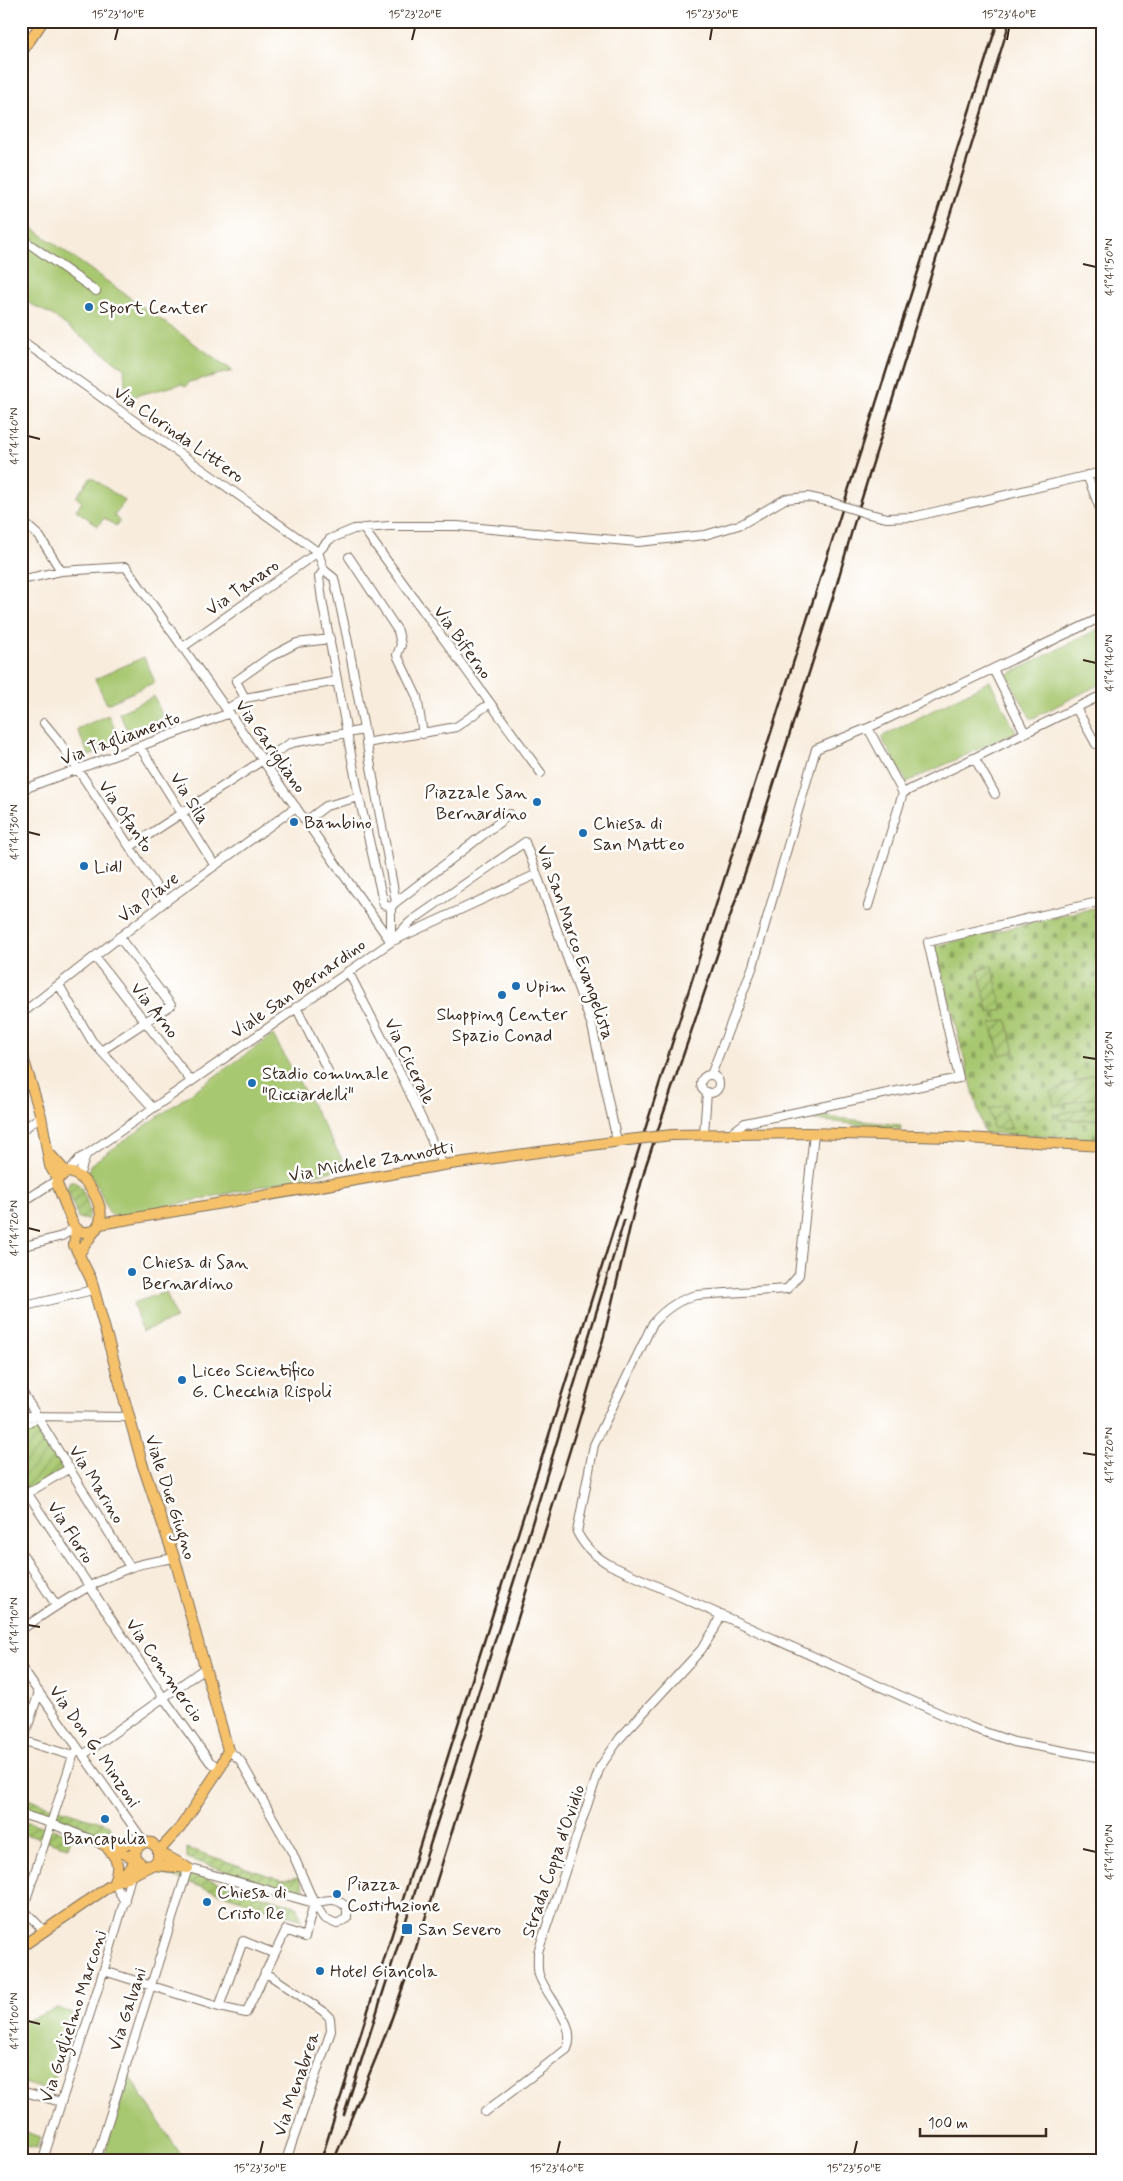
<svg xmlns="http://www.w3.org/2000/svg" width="1123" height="2181" viewBox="0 0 1123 2181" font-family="Mynerve,sans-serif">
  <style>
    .grass { fill: #a7c76f; stroke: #717846 }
    .cemetery { fill: url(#cemetery-stones); stroke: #717846 }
    .garden { fill: url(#garden-furrows); stroke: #717846 }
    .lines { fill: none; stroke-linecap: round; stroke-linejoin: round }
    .minor-casing { stroke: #7d6e60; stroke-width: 10 }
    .major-casing { stroke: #7d6e60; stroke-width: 12 }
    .minor { stroke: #fff; stroke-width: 8 }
    .major { stroke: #f5c16b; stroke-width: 10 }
    .rail { stroke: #3b2a1e; stroke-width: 2.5 }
    .minor-bridge-casing { stroke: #7d6e60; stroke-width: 10; stroke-linecap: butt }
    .major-bridge-casing { stroke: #7d6e60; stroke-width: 12; stroke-linecap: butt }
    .minor-bridge { stroke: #fff; stroke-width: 8 }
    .major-bridge { stroke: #f5c16b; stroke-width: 10 }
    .ticks { fill: none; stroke: #3b2a1e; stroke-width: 2 }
    .poi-dot { fill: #1f6fb2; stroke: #fff; stroke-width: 2 }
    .labels { text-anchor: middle; stroke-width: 5; stroke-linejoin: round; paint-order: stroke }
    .poi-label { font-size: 18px; fill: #3b2a1e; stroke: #fff; text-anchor: start }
    .street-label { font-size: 18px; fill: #3b2a1e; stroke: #fff }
    .neatline { fill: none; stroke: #3b2a1e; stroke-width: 2 }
    .ticks-label { font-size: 12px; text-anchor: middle; fill: #3b2a1e }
  </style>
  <defs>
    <pattern id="cemetery-stones" width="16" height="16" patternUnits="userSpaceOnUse" patternTransform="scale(1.25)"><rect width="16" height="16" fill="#a7c76f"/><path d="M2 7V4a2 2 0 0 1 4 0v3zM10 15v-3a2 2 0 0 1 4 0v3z" fill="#89a25b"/></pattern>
    <pattern id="garden-furrows" width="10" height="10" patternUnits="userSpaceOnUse" patternTransform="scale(1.25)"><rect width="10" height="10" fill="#a7c76f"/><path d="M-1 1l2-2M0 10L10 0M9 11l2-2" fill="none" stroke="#89a25b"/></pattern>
  </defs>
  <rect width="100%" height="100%" fill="#fff"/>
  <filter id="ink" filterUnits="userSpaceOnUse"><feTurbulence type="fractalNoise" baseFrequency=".02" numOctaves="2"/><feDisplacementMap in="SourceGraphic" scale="10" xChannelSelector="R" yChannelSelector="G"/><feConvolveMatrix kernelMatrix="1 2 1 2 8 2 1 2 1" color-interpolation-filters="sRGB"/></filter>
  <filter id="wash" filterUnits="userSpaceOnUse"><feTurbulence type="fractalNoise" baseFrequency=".0096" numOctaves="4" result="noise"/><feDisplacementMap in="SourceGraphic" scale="20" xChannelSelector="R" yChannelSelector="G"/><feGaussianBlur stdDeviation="1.12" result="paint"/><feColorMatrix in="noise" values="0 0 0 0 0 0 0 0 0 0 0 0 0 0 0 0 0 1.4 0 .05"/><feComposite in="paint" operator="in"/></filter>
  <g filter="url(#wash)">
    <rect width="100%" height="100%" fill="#f8ecdc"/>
    <!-- grass -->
    <path class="grass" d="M21,220L233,371L189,382L186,387L182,384L126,398L124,368L52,315L21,299Z
      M91,477L125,501L114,516L120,521L116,526L104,518L98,526L76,510L82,502L76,497Z
      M1102,627V683L1031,719L1007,675Z
      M144,657L155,682L107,704L95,679Z
      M990,681L1016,732L907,782L881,737Z
      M154,696L163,717L129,734L119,713Z
      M108,715L121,741L89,756L77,729Z
      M273,1035L347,1168L117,1217L110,1214C102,1200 100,1185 88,1174L90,1165Z
      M825,1109L827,1117L900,1125L901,1129L814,1120V1111Z
      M166,1292L176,1319L142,1331L133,1303Z
      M58,2008L76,2015L50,2091L21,2082V2023Z
      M129,2076L181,2155L173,2160H103Z
      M21,2130L40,2137L37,2148L21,2145Z"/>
    <!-- cemetery -->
    <path class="cemetery" d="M1102,906V1139L984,1133L935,946Z"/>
    <!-- garden -->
    <path class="garden" d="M992,966L1003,1010L989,1013L978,970Z
      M1007,1020L1015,1052L1000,1055L991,1023Z
      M1102,1071V1096L1055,1106L1050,1092Z
      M1102,1105V1120H1059L1058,1114Z
      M1001,1106L1012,1129L993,1128L989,1109Z
      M70,1181H74C84,1186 87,1202 90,1213L87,1220L78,1218L67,1188Z
      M38,1420L68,1468L21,1494V1429Z
      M21,1797L110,1825L113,1834L105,1836L21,1810Z
      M21,1820L72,1835L68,1847L21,1833Z
      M187,1848L282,1880L299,1877L309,1899L187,1858Z
      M153,1871H182L298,1907L302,1920Z"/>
  </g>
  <g filter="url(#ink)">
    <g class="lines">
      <!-- minor casing -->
      <g class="minor-casing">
        <path id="minor" d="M21,238L96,291
          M21,340L318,552
          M1087,475L1102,514
          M865,513L887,518L913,517L1102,472
          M21,520L40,537L61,571
          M363,528L541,773
          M318,552L324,570
          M349,557L398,631L401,645L397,655L417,697L423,734
          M21,580L61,571L126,567L391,942
          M183,647L318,552L330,539L354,529L389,526H457L638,542L705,535L742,524L785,499L808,497L831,502
          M993,669L1025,733
          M245,698L236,681L270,657L297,643L330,639
          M1076,708L1096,744
          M227,709L245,698L337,681
          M44,723L58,740L166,901
          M366,743L456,727L489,704
          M140,747L215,866
          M975,759L995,794
          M21,790L230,713
          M903,793L1102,695
          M306,821L326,806L359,797
          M130,847L263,760L291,743L364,730
          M396,902L347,637L334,578L324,570L319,577L322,600L359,797L384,905L391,907L396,902L510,814
          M868,906L903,793L868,728
          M395,940L537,874
          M391,942V907
          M95,957L191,1081
          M348,971L405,1083L443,1165
          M59,985L92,1041L153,1108
          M296,1007L328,1071
          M21,1014L166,901L296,807
          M101,1051L171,1005L119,937
          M711,1075L753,966L816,749L868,728L1102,617
          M701 1084a9 9 0 1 1 18 0a9 9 0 1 1-18 0Z
          M21,1088L31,1082
          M21,1131L41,1116
          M814,1133L799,1275L787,1289L697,1295C680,1299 665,1309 653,1323L594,1445L577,1532C585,1548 595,1556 610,1565L970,1727L1014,1742L1102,1758
          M704,1134L707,1092
          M730,1134L745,1123L959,1078L928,942L1102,901
          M68,1172L79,1159L86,1155L391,942L410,922L525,842L592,1026L617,1141
          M79,1176L86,1155
          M21,1203L57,1180
          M21,1247L62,1236L75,1227
          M21,1307L93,1290
          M21,1390L130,1567
          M21,1416L129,1417
          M21,1426L37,1418
          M28,1494L163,1697L210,1762L220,1768
          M21,1497L70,1468
          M21,1552L56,1605
          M21,1630C55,1606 90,1583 129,1568C143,1562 160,1561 174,1558
          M21,1667L144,1842
          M21,1740L73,1756L76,1752
          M21,1747L39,1692
          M228,1750L240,1760L292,1852L314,1903L324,1918L337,1924L347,1918V1908C337,1896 327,1900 314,1903
          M83,1755L205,1668
          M21,1814L50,1823L102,1844
          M114,1883L125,1902
          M44,1931L23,1909L73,1756
          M104,1971L219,2007L246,2013L286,1930L305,1937L314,1903
          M265,1972L323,2011L330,2018L331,2031L286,2160
          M219,2007L243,1941L273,1953
          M21,2091L61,2102
          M485,2112L567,2049C578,2024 547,1999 539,1975C537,1968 538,1959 538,1952L600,1767L620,1738L701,1650L714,1630L721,1614
          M43,2160C72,2065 106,1972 131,1876
          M96,2160L188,1868L314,1903"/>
      </g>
      <!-- major casing -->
      <g class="major-casing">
        <path id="major" d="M21,53L43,21
          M21,1051L41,1116L50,1166L58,1180
          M672,1135L807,1133L950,1137L1102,1146
          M48,1152L66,1172
          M100,1224L443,1165L628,1140
          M76,1230L74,1245L91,1279L142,1463L176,1563L228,1750L220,1768L180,1828L159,1851
          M79,1255C84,1243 98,1229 100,1222C105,1204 85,1172 66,1172L57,1180V1184L73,1224C79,1233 83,1233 94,1231
          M102,1844L136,1859L144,1866L153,1865L158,1859V1849L152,1843L144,1842L135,1850L136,1859
          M105,1844H140
          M108,1849C119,1860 119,1868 114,1882
          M159,1852L185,1866
          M153,1865L188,1868
          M122,1880L150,1866
          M21,1947L114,1883L131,1867L136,1859"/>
      </g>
      <!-- minor -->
      <use href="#minor" class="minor"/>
      <!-- major -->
      <use href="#major" class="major"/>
      <!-- rail -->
      <path class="rail" d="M344,2115L526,1543L624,1221
        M321,2160L692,980L998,21
        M334,2160L389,2026L411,1964L578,1424L604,1336L635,1206L646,1165L756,840L834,594L853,527L1010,21"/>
      <!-- minor-bridge casing -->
      <g class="minor-bridge-casing">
        <path id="minor-bridge" d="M831,502L865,513"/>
      </g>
      <!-- major-bridge casing -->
      <g class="major-bridge-casing">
        <path id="major-bridge" d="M628,1140L672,1135"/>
      </g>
      <!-- minor-bridge -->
      <use href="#minor-bridge" class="minor-bridge"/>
      <!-- major-bridge -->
      <use href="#major-bridge" class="major-bridge"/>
    </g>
  </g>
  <!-- ticks -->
  <path class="ticks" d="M115,40L118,28M412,40L415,28M710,40L712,28M1007,40L1009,28M1083,264L1096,267M28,436L40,439M1083,660L1096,663M28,832L40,835M1083,1057L1096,1059M28,1228L40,1231M1083,1453L1096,1455M28,1625L40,1627M1083,1849L1096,1852M28,2021L40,2024M260,2154L263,2141M557,2154L560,2141M854,2154L857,2141"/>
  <!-- markers -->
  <g class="poi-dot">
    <circle cx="89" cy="307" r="5"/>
    <circle cx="537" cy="802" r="5"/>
    <circle cx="294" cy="822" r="5"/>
    <circle cx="583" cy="833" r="5"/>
    <circle cx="84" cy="866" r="5"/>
    <circle cx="516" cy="986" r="5"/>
    <circle cx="502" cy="995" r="5"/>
    <circle cx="252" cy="1083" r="5"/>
    <circle cx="132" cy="1272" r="5"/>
    <circle cx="182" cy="1380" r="5"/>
    <circle cx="105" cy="1819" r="5"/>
    <circle cx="337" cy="1894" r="5"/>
    <circle cx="207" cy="1902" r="5"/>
    <rect x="401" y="1923" width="12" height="12" rx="2.5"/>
    <circle cx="320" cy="1971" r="5"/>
  </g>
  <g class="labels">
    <!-- poi labels -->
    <g class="poi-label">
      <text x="99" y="313">Sport Center</text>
      <text x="527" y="798" text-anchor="end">Piazzale San<tspan x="527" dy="21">Bernardino</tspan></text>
      <text x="304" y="828">Bambino</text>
      <text x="593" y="829">Chiesa di<tspan x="593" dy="21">San Matteo</tspan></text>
      <text x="94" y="872">Lidl</text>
      <text x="526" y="992">Upim</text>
      <text x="502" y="1020" text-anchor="middle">Shopping Center<tspan x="502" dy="21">Spazio Conad</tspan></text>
      <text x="262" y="1079">Stadio comunale<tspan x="262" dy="21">"Ricciardelli"</tspan></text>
      <text x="142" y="1268">Chiesa di San<tspan x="142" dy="21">Bernardino</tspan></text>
      <text x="192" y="1376">Liceo Scientifico<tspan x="192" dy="21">G. Checchia Rispoli</tspan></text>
      <text x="105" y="1844" text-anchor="middle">Bancapulia</text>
      <text x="347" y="1890">Piazza<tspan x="347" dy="21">Costituzione</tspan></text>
      <text x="217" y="1898">Chiesa di<tspan x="217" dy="21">Cristo Re</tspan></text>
      <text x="418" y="1935">San Severo</text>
      <text x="330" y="1977">Hotel Giancola</text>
    </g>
    <!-- street labels -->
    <g class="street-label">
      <text transform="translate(179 434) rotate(35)" y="6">Via Clorinda Littero</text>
      <text transform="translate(242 587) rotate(-35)" y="6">Via Tanaro</text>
      <text transform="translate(463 642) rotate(54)" y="6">Via Biferno</text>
      <text transform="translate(120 738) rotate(-20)" y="6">Via Tagliamento</text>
      <text transform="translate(271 746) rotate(55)" y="6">Via Garigliano</text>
      <text transform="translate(190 798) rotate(58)" y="6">Via Sila</text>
      <text transform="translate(126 816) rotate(56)" y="6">Via Ofanto</text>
      <text transform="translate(148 897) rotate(-37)" y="6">Via Piave</text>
      <text transform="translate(576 942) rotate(71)" y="6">Via San Marco Evangelista</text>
      <text transform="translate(298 988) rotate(-35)" y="6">Viale San Bernardino</text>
      <text transform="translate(155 1010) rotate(52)" y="6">Via Arno</text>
      <text transform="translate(410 1061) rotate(64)" y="6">Via Cicerale</text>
      <text transform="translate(371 1161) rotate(-10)" y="6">Via Michele Zannotti</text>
      <text transform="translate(97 1484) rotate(58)" y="6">Via Marino</text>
      <text transform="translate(171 1497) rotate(72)" y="6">Viale Due Giugno</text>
      <text transform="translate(71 1532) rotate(57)" y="6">Via Florio</text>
      <text transform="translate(165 1670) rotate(55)" y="6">Via Commercio</text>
      <text transform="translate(95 1746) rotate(55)" y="6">Via Don G. Minzoni</text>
      <text transform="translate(553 1861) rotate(-71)" y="6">Strada Coppa d'Ovidio</text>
      <text transform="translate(127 2009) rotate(-72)" y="6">Via Galvani</text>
      <text transform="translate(73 2016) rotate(-72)" y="6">Via Guglielmo Marconi</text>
      <text transform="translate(296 2084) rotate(-71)" y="6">Via Menabrea</text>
    </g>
  </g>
  <!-- margin -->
  <rect width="1123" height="2181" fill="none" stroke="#fff" stroke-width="55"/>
  <!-- scale -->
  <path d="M920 2128v8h126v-8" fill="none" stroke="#3b2a1e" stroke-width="2.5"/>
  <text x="928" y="2128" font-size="15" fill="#3b2a1e" stroke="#ffffff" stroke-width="4" paint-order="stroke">100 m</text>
  <rect x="28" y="28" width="1068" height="2126" class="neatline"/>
  <g class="ticks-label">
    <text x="118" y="18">15°23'10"E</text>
    <text x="415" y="18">15°23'20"E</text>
    <text x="712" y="18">15°23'30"E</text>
    <text x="1009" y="18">15°23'40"E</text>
    <text transform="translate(1109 267) rotate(-90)" y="4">41°41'50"N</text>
    <text transform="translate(14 436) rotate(-90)" y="4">41°41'40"N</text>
    <text transform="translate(1109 663) rotate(-90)" y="4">41°41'40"N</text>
    <text transform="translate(14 832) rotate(-90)" y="4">41°41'30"N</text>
    <text transform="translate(1109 1059) rotate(-90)" y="4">41°41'30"N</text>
    <text transform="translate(14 1228) rotate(-90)" y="4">41°41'20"N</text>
    <text transform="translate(1109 1455) rotate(-90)" y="4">41°41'20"N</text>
    <text transform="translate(14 1625) rotate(-90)" y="4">41°41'10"N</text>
    <text transform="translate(1109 1852) rotate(-90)" y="4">41°41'10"N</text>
    <text transform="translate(14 2021) rotate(-90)" y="4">41°41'00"N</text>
    <text x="260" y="2172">15°23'30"E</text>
    <text x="557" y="2172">15°23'40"E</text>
    <text x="854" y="2172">15°23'50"E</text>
  </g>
</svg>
